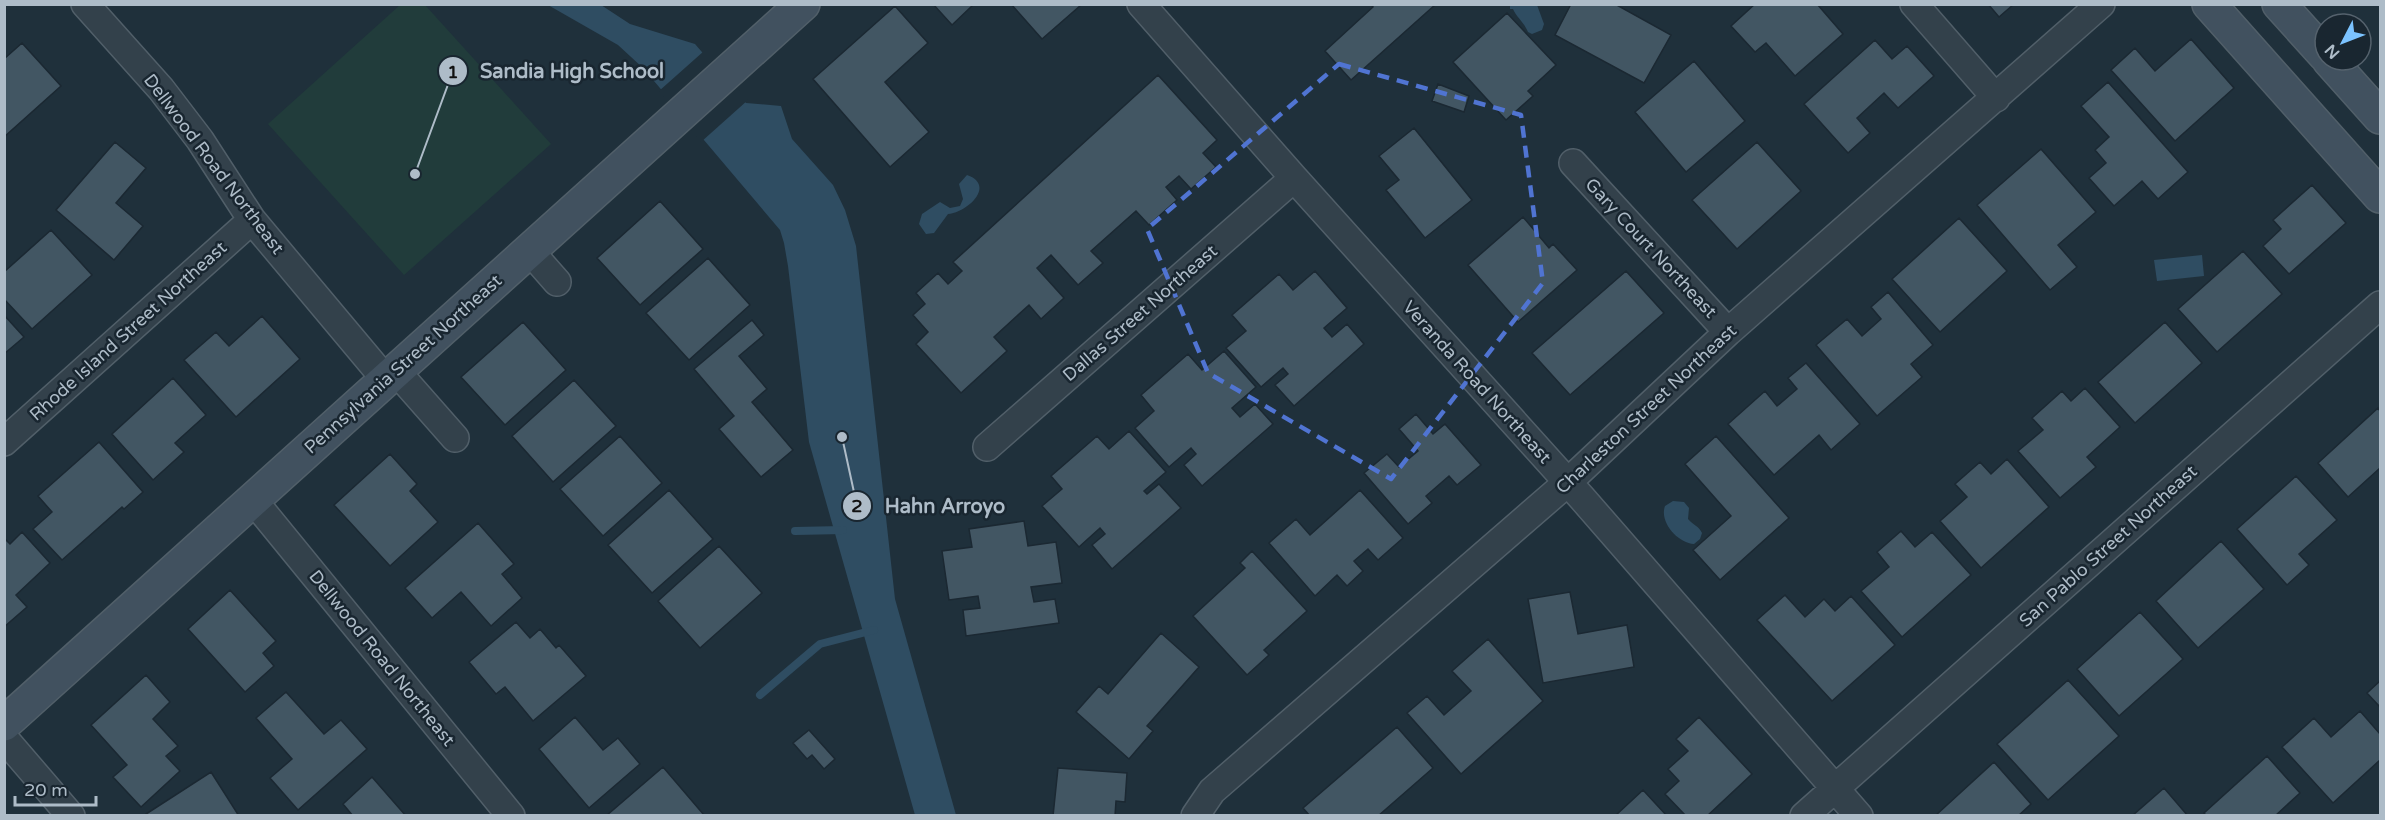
<svg xmlns="http://www.w3.org/2000/svg" width="2385" height="820" viewBox="0 0 2385 820" font-family="'Varela Round',sans-serif">
  <style>
    .green { fill: #213c3b }
    .water { fill: #2f4d62 }
    .pier { fill: #1f303b }
    .lines { fill: none; stroke-linecap: round; stroke-linejoin: round }
    .stream { stroke: #2f4d62; stroke-width: 8 }
    .building { fill: #425663; stroke: #1b2832; stroke-width: 1.5 }
    .street-casing { stroke: #515f69; stroke-width: 30 }
    .secondary-casing { stroke: #515f69; stroke-width: 36 }
    .street { stroke: #33414b; stroke-width: 27 }
    .secondary { stroke: #41515f; stroke-width: 33 }
    .marked { fill: none; stroke: #5074d2; stroke-width: 4.5; stroke-dasharray: 12 8; stroke-linejoin: round }
    .labels { text-anchor: middle; stroke-width: 5; stroke-linejoin: round; paint-order: stroke }
    .street-label { font-size: 18px; fill: #aebcc8; stroke: #192630 }
    .leader { fill: none; stroke: #aebcc8; stroke-width: 2 }
    .callout-dot { fill: #aebcc8; stroke: #192630; stroke-width: 2 }
    .mark-label { font-size: 18px; text-anchor: middle; font-weight: bold; fill: #111 }
    .callout-label { font-size: 20px; text-anchor: middle; font-weight: bold; fill: #aebcc8; stroke: #192630; stroke-width: 5; stroke-linejoin: round; paint-order: stroke }
  </style>
  <rect width="100%" height="100%" fill="#1f303b"/>
  <!-- green -->
  <path class="green" d="M400,5H425L551,144L404,275L268,124Z"/>
  <!-- water -->
  <path class="water" d="M548,5H601L630,24L695,44L746,103L781,106L792,139L833,185L845,210L856,246L895,599L956,815H915L809,442L788,266L784,243L780,230L643,68L618,45Z
    M1510,5H1537L1544,24L1542,30L1532,34L1528,32C1524,22 1517,18 1513,9H1510Z
    M967,175C996,185 968,212 948,214L934,233L926,234L919,224L922,214L940,202L950,208L960,206L963,199L959,184Z
    M2202,255L2204,276L2157,281L2154,260Z
    M1673,501L1684,502L1689,508L1688,519C1693,525 1699,526 1702,533L1700,539L1694,544C1678,543 1659,522 1665,506Z"/>
  <!-- pier -->
  <path class="pier" d="M704,51L748,100L701,142L659,91Z"/>
  <g class="lines">
    <!-- stream -->
    <path class="stream" d="M795,531L843,530
      M760,695L820,644L874,630"/>
  </g>
  <!-- building -->
  <path class="building" d="M933,4H974L952,25Z
    M1011,4H1080L1081,5L1042,39Z
    M1436,4L1351,80L1325,51L1373,7L1371,4Z
    M1571,4H1615L1671,35L1644,83L1555,35Z
    M1755,4H1817L1843,34L1795,76L1766,43L1755,52L1731,26Z
    M1988,4H2014L1999,17Z
    M895,6L928,43L885,82L929,132L890,167L813,79Z
    M1507,13L1556,65L1528,91L1533,96L1506,120L1453,62Z
    M2191,39L2234,88L2175,141L2111,70L2135,48L2155,71Z
    M1875,40L1892,59L1907,46L1934,76L1898,108L1884,93L1857,118L1870,133L1848,153L1804,104Z
    M22,43L61,86L4,137V59Z
    M1694,61L1745,121L1686,172L1635,112Z
    M1158,75L1217,140L1203,153L1216,167L1191,189L1179,176L1166,187L1177,200L1149,225L1136,211L1091,251L1103,263L1078,285L1051,255L1037,268L1064,298L1041,319L1029,305L994,337L1007,351L961,393L916,344L928,332L913,315L925,304L916,293L938,273L948,284L962,271L953,262Z
    M2108,82L2188,172L2158,199L2142,181L2114,206L2089,178L2106,163L2095,150L2109,137L2081,106Z
    M1438,84L1469,96L1464,112L1432,101Z
    M1414,128L1472,200L1425,238L1386,190L1399,180L1379,156Z
    M115,142L146,168L116,203L143,226L114,260L56,210Z
    M1757,142L1801,191L1737,249L1692,200Z
    M2041,149L2096,212L2058,245L2077,267L2050,290L1977,205Z
    M2312,185L2346,223L2289,274L2263,246L2281,229L2273,220Z
    M660,201L703,249L640,305L597,258Z
    M1523,217L1549,248L1553,244L1577,270L1518,322L1468,265Z
    M1959,218L2007,271L1940,332L1892,279Z
    M51,230L92,275L32,329L4,299V272Z
    M2243,251L2282,294L2217,352L2178,309Z
    M708,258L750,305L689,360L646,313Z
    M1315,271L1347,308L1324,328L1332,337L1347,324L1364,344L1294,406L1275,385L1288,374L1283,368L1261,387L1226,348L1246,331L1232,315L1279,274L1293,290Z
    M1626,271L1664,313L1570,395L1532,353Z
    M1888,292L1933,345L1911,364L1922,377L1877,416L1816,345L1847,319L1862,336L1881,319L1871,307Z
    M4,315L24,337L4,354Z
    M262,316L300,359L236,417L184,360L216,332L229,346Z
    M752,320L764,335L739,356L767,389L752,402L793,450L761,477L719,429L734,416L694,369Z
    M523,322L566,370L505,425L461,377Z
    M2165,322L2202,363L2135,423L2098,382Z
    M1224,351L1256,387L1232,408L1240,417L1255,404L1273,424L1202,486L1184,465L1196,454L1191,448L1169,467L1135,428L1154,411L1141,395L1188,354L1202,370Z
    M1806,363L1860,424L1831,450L1819,435L1774,475L1728,424L1765,391L1777,406L1797,389L1788,378Z
    M173,378L206,415L175,443L184,452L153,480L112,434Z
    M574,380L616,426L553,482L512,436Z
    M2085,388L2120,427L2087,457L2096,467L2060,498L2018,451L2043,430L2032,418L2062,391L2071,401Z
    M2378,408L2380,411V468L2348,497L2318,463Z
    M1416,414L1433,434L1445,424L1481,465L1457,485L1449,476L1426,496L1432,503L1408,524L1364,473L1387,454L1399,467L1418,451L1399,429Z
    M1129,431L1166,472L1144,491L1147,494L1159,484L1181,508L1112,569L1092,545L1105,534L1100,528L1079,547L1042,506L1062,489L1051,476L1097,436L1109,449Z
    M620,436L662,483L603,536L560,489Z
    M1716,436L1789,518L1720,580L1693,550L1731,516L1685,464Z
    M99,442L143,492L124,509L122,507L62,560L33,529L52,512L38,496Z
    M390,454L417,484L410,491L438,522L390,566L334,505Z
    M2007,459L2049,507L1981,568L1940,521L1967,497L1955,484L1980,462L1991,474Z
    M2296,476L2337,520L2299,554L2309,565L2287,585L2237,529Z
    M669,490L713,539L652,593L608,545Z
    M1360,490L1403,538L1378,560L1368,549L1354,561L1363,571L1347,586L1337,575L1315,596L1269,543L1296,519L1310,535Z
    M1024,521L1028,546L1056,542L1062,583L1031,587L1034,602L1055,599L1059,623L966,636L963,610L980,608L978,596L949,600L942,551L972,547L969,529Z
    M478,523L514,564L502,574L522,598L491,626L461,592L432,618L405,588Z
    M1901,531L1915,547L1932,532L1971,575L1902,637L1861,591L1889,567L1877,552Z
    M22,532L50,563L16,595L27,607L4,627V538L10,544Z
    M2221,541L2264,589L2198,648L2156,601Z
    M719,546L762,593L700,648L658,601Z
    M1252,551L1307,611L1264,650L1269,655L1247,675L1193,616L1245,568L1240,563Z
    M230,590L276,641L263,653L274,666L245,692L188,629Z
    M1570,592L1578,634L1627,625L1634,667L1543,683L1528,599Z
    M1785,595L1805,617L1824,599L1835,611L1851,596L1895,645L1832,701L1757,620Z
    M2140,612L2183,659L2119,716L2077,669Z
    M516,622L530,638L540,629L556,648L559,645L586,676L533,721L505,687L496,694L469,662Z
    M1161,633L1199,667L1147,726L1153,731L1129,759L1076,712L1099,686L1108,694Z
    M1488,639L1543,701L1461,774L1407,713L1427,696L1444,715L1471,691L1452,671Z
    M146,675L170,702L153,719L178,746L166,756L180,771L141,807L113,777L127,765L91,725Z
    M2068,680L2119,736L2048,800L1997,744Z
    M2380,681V707L2367,693Z
    M286,692L324,734L341,720L367,749L298,810L270,778L292,759L256,718Z
    M2360,711L2380,734V760L2333,803L2282,747L2314,718L2331,737Z
    M575,717L603,750L618,738L640,764L589,808L539,749Z
    M1699,717L1752,774L1707,816H1686L1665,794L1679,781L1668,769L1688,751L1676,739Z
    M1397,727L1433,768L1378,816H1310L1303,808Z
    M809,730L835,759L824,769L812,755L807,759L793,743Z
    M2267,756L2300,793L2275,816H2207L2204,813Z
    M1994,762L2031,804L2018,816H1935Z
    M663,767L704,815L606,816Z
    M1058,768L1127,773L1125,802L1116,801L1115,816H1053Z
    M211,772L239,816H146V814Z
    M372,777L406,816H353L343,804Z
    M2164,788L2188,816H2132Z
    M1643,790L1667,816H1615Z"/>
  <g class="lines">
    <!-- street casing -->
    <g class="street-casing">
      <path id="street" d="M85,4L161,89L200,140L252,220L386,380
        M1141,4L1294,178L1582,498L1859,816
        M1914,4L1996,98
        M1573,163L1728,332
        M529,250L557,282
        M396,371L455,438
        M4,442L252,220
        M987,447L1294,178
        M253,500L511,816
        M4,738L71,816
        M1195,816L1212,791L1568,482L1728,332L2101,4
        M1804,816L2380,305"/>
    </g>
    <!-- secondary casing -->
    <g class="secondary-casing">
      <path id="secondary" d="M2209,4L2380,196
        M2279,4L2325,55
        M2329,60L2380,117
        M4,724L803,4"/>
    </g>
    <!-- street -->
    <use href="#street" class="street"/>
    <!-- secondary -->
    <use href="#secondary" class="secondary"/>
  </g>
  <!-- marked area -->
  <path class="marked" d="M1339,64L1521,115L1543,283L1391,479L1208,373L1147,229Z"/>
  <g class="labels">
    <!-- street labels -->
    <g class="street-label">
      <text transform="translate(214 164) rotate(53)" y="6">Dellwood Road Northeast</text>
      <text transform="translate(1651 248) rotate(47)" y="6">Gary Court Northeast</text>
      <text transform="translate(1140 313) rotate(-41)" y="6">Dallas Street Northeast</text>
      <text transform="translate(128 331) rotate(-42)" y="6">Rhode Island Street Northeast</text>
      <text transform="translate(403 364) rotate(-42)" y="6">Pennsylvania Street Northeast</text>
      <text transform="translate(1477 382) rotate(48)" y="6">Veranda Road Northeast</text>
      <text transform="translate(1646 409) rotate(-43)" y="6">Charleston Street Northeast</text>
      <text transform="translate(2108 546) rotate(-42)" y="6">San Pablo Street Northeast</text>
      <text transform="translate(382 658) rotate(51)" y="6">Dellwood Road Northeast</text>
    </g>
  </g>
  <!-- callouts -->
  <path class="leader" d="M415 174L453 71M842 437L857 506"/>
  <g class="callout-dot">
    <circle cx="415" cy="174" r="6"/>
    <circle cx="842" cy="437" r="6"/>
    <circle cx="453" cy="71" r="15"/>
    <circle cx="857" cy="506" r="15"/>
  </g>
  <g class="mark-label">
    <text x="453" y="78">1</text>
    <text x="857" y="512">2</text>
  </g>
  <g class="callout-label">
    <text x="572" y="78">Sandia High School</text>
    <text x="945" y="513">Hahn Arroyo</text>
  </g>
  <!-- border -->
  <rect width="2385" height="820" fill="none" stroke="#aebcc8" stroke-width="12"/>
  <!-- north arrow -->
  <g transform="translate(2343 42) rotate(228)"><circle r="28" fill="#192630" stroke="#55626d" stroke-width="1.5"/>
  <path d="M0-4.5L10 22L0 15L-10 22Z" fill="#7cc3ff"/>
  <text y="-9" font-size="16" font-weight="bold" text-anchor="middle" fill="#aebcc8">N</text>
  </g>
  <!-- scale -->
  <path d="M15 796v9h81v-9" fill="none" stroke="#aebcc8" stroke-width="3"/>
  <text x="24" y="796" font-size="18" fill="#aebcc8" stroke="#192630" stroke-width="4.5" paint-order="stroke">20 m</text>
</svg>
